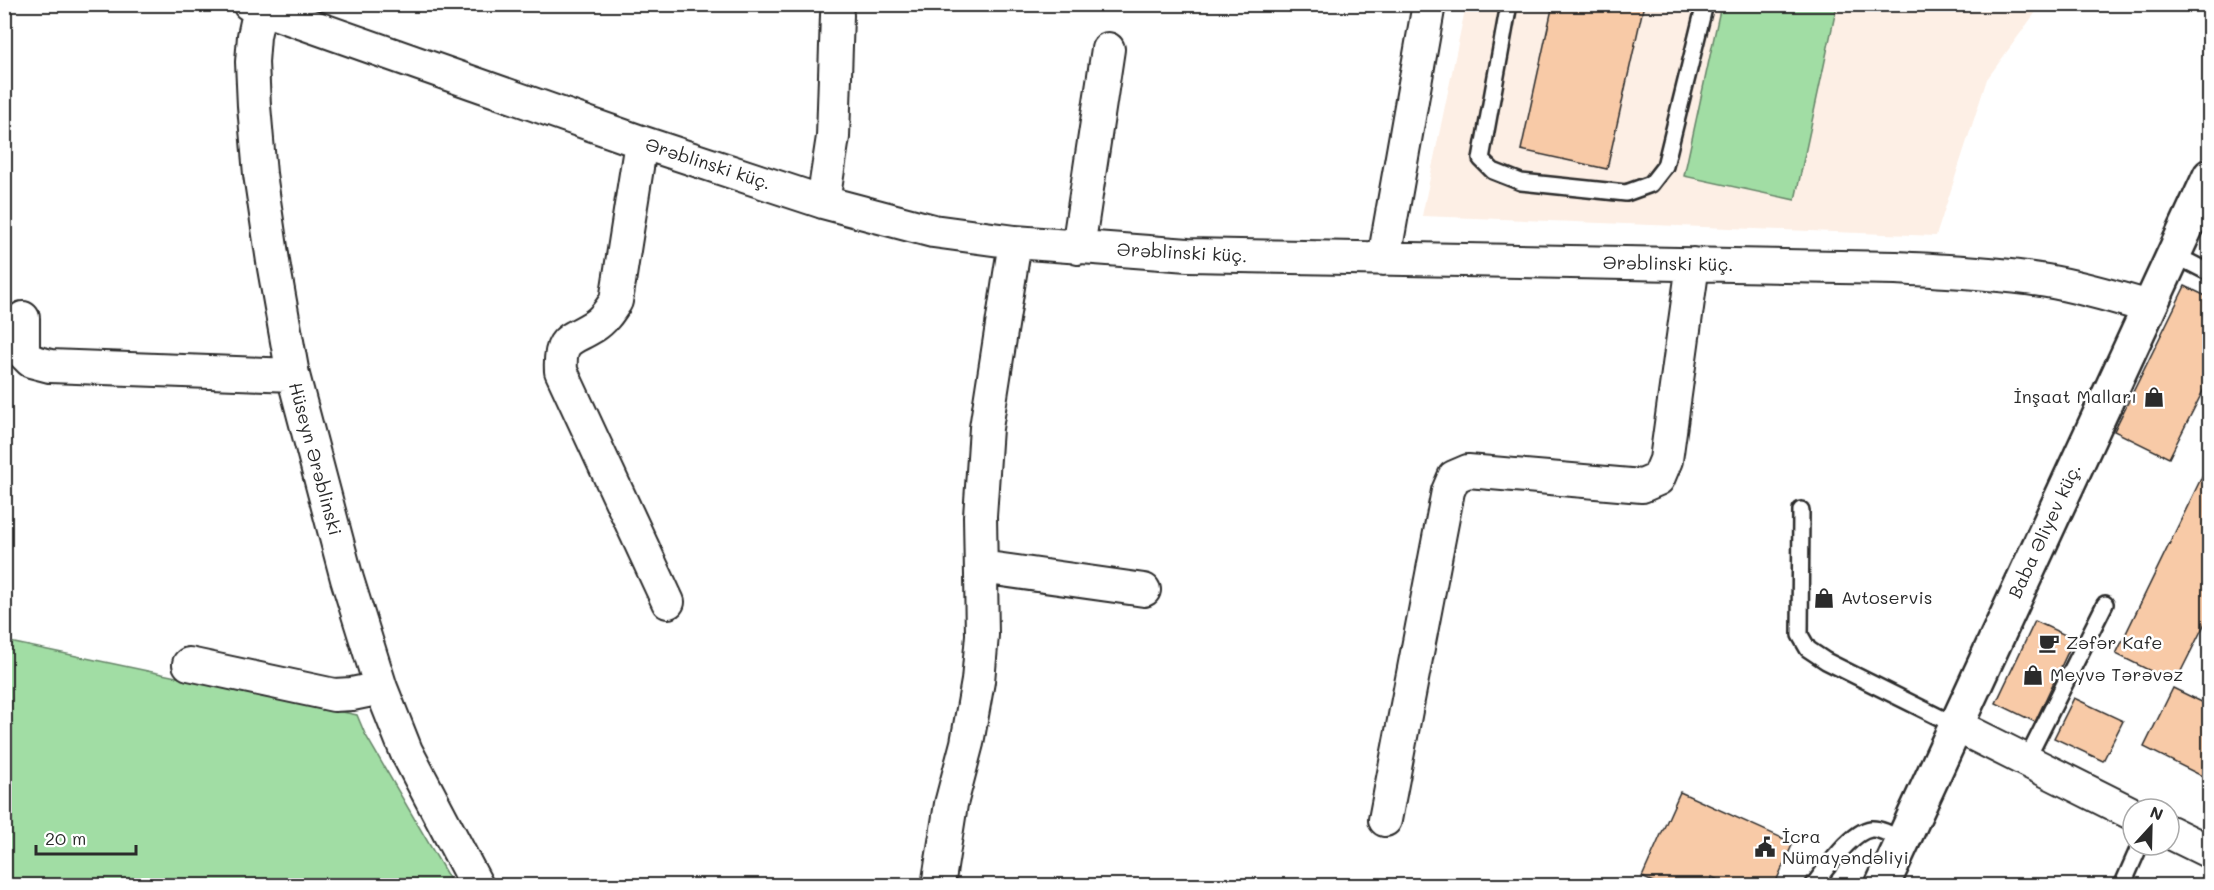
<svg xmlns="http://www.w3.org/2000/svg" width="2214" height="890" viewBox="0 0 2214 890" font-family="Mali,sans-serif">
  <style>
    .built { fill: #fdefe5 }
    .green { fill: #a1dda4; stroke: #668468; stroke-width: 1.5 }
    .building { fill: #f8caa7; stroke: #2b2b2b; stroke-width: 1.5 }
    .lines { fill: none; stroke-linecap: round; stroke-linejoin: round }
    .lane-casing { stroke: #2b2b2b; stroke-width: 20 }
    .street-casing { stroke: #2b2b2b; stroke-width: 36 }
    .secondary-casing { stroke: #2b2b2b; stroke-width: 38 }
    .lane { stroke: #fff; stroke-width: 15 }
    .street { stroke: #fff; stroke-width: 32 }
    .secondary { stroke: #fff; stroke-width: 33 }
    .labels { text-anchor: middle; stroke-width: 5; stroke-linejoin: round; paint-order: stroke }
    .street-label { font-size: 18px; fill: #2b2b2b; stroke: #fff }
    .poi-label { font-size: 18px; fill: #2b2b2b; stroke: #fff; text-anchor: start }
  </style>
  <rect width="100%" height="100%" fill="#fff"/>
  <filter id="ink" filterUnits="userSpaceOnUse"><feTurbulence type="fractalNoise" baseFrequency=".0167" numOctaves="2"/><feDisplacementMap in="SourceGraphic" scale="12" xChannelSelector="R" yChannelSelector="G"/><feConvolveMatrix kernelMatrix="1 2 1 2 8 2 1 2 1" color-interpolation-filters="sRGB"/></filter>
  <g filter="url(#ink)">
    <!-- built -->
    <path class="built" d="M1466,5H2041L1987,79L1936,236L1422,216Z"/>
    <!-- green -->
    <path class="green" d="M1721,5H1837L1795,200L1684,176Z
      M5,641L357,715L365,734L453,885L5,886Z"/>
    <!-- building -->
    <path class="building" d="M1553,4H1644L1607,169L1521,150Z
      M2185,286L2210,298V377L2169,458L2114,431Z
      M2210,460V613L2175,683L2116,654Z
      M2035,621L2074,639L2035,722L1996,703Z
      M2173,688L2210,706V780L2144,747Z
      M2074,698L2123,721L2103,761L2054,738Z
      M1680,792L1793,843L1774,886H1731L1712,877L1709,886H1662L1642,877Z"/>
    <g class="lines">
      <!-- lane casing -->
      <g class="lane-casing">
        <path id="lane" d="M1509,4L1481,159L1493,171L1521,182L1626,193L1651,184L1665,166L1705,4
          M2173,254L2210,273
          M1801,510L1800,635L1808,649L1826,661L1955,725
          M2026,761L2105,604
          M1813,886C1824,871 1852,831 1871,829C1881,828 1893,836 1902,841
          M2122,886L2140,845"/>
      </g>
      <!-- street casing -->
      <g class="street-casing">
        <path id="street" d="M249,4L641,142L823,202L933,231L1015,242L1188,255L1896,268C1946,271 1997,273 2047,281C2082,287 2115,297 2149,307
          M260,8L254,36L252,62L254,106L260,174L274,268L293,375L347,579L381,688L406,751L477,886
          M641,142L616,301C610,310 604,320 594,326C570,341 559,337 561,371L668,602
          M823,202L833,137L837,15
          M1078,248L1108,49
          M1384,259L1429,4
          M23,318V353L31,361L50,366L293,375
          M981,567L1144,590
          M189,664L334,695L352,694L381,688
          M1955,725L2133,814
          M1385,820L1448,491L1454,477L1468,471L1642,486L1658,479L1666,460L1693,264
          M2169,832L2210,852
          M938,886L951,804L967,743L978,681L982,635L980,516L986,428L1015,242"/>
      </g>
      <!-- secondary casing -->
      <g class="secondary-casing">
        <path id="secondary" d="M1882,886L2210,176"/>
      </g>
      <!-- lane -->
      <use href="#lane" class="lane"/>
      <!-- street -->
      <use href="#street" class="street"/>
      <!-- secondary -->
      <use href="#secondary" class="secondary"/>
    </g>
  </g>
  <!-- icons -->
  <defs>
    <g id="shop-bare" transform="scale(1.62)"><path d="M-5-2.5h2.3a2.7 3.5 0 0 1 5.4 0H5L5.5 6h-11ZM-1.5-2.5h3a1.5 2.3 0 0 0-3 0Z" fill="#2b2b2b" stroke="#fff" stroke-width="2.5" paint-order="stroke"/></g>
    <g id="cafe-bare" transform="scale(1.62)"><path d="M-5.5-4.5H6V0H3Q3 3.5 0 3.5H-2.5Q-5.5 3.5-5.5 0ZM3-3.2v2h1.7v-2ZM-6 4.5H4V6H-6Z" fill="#2b2b2b" stroke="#fff" stroke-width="2.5" paint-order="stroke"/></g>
    <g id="civic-bare" transform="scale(1.62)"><path d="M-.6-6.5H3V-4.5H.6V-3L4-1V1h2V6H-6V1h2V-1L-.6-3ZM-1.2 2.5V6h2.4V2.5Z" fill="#2b2b2b" stroke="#fff" stroke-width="2.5" paint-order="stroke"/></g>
  </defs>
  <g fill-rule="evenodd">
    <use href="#shop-bare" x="2154" y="397"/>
    <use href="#shop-bare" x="1824" y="598"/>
    <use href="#cafe-bare" x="2049" y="643"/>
    <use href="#shop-bare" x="2033" y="675"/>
    <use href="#civic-bare" x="1765" y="847"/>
  </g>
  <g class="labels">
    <!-- street labels -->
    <g class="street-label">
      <text transform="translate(708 164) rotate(18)" y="6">Ərəblinski küç.</text>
      <text transform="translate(1182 253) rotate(3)" y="6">Ərəblinski küç.</text>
      <text transform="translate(1668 264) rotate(1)" y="6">Ərəblinski küç.</text>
      <text transform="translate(315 459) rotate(75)" y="6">Hüseyn Ərəblinski</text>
      <text transform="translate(2045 531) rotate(-65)" y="6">Baba Əliyev küç.</text>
    </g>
    <!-- poi labels -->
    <g class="poi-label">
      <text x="2137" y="403" text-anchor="end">İnşaat Malları</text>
      <text x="1841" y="604">Avtoservis</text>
      <text x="2066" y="649">Zəfər Kafe</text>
      <text x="2050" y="681">Meyvə Tərəvəz</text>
      <text x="1782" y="843">İcra<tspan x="1782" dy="21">Nümayəndəliyi</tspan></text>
    </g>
  </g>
  <!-- margin -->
  <rect width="2214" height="890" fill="none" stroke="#fff" stroke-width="24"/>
  <rect x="12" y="12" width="2190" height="866" fill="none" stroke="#2b2b2b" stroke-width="2" filter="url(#ink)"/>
  <!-- north arrow -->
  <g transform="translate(2151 827) rotate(22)"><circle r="28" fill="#ffffff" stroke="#aaaaaa" stroke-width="1.5"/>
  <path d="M0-4.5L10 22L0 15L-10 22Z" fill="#2b2b2b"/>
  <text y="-9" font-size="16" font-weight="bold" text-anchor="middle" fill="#2b2b2b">N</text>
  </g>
  <!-- scale -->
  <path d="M36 845v9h100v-9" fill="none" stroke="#2b2b2b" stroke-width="3"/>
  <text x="45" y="845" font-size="18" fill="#2b2b2b" stroke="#ffffff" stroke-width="4.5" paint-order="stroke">20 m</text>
</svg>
